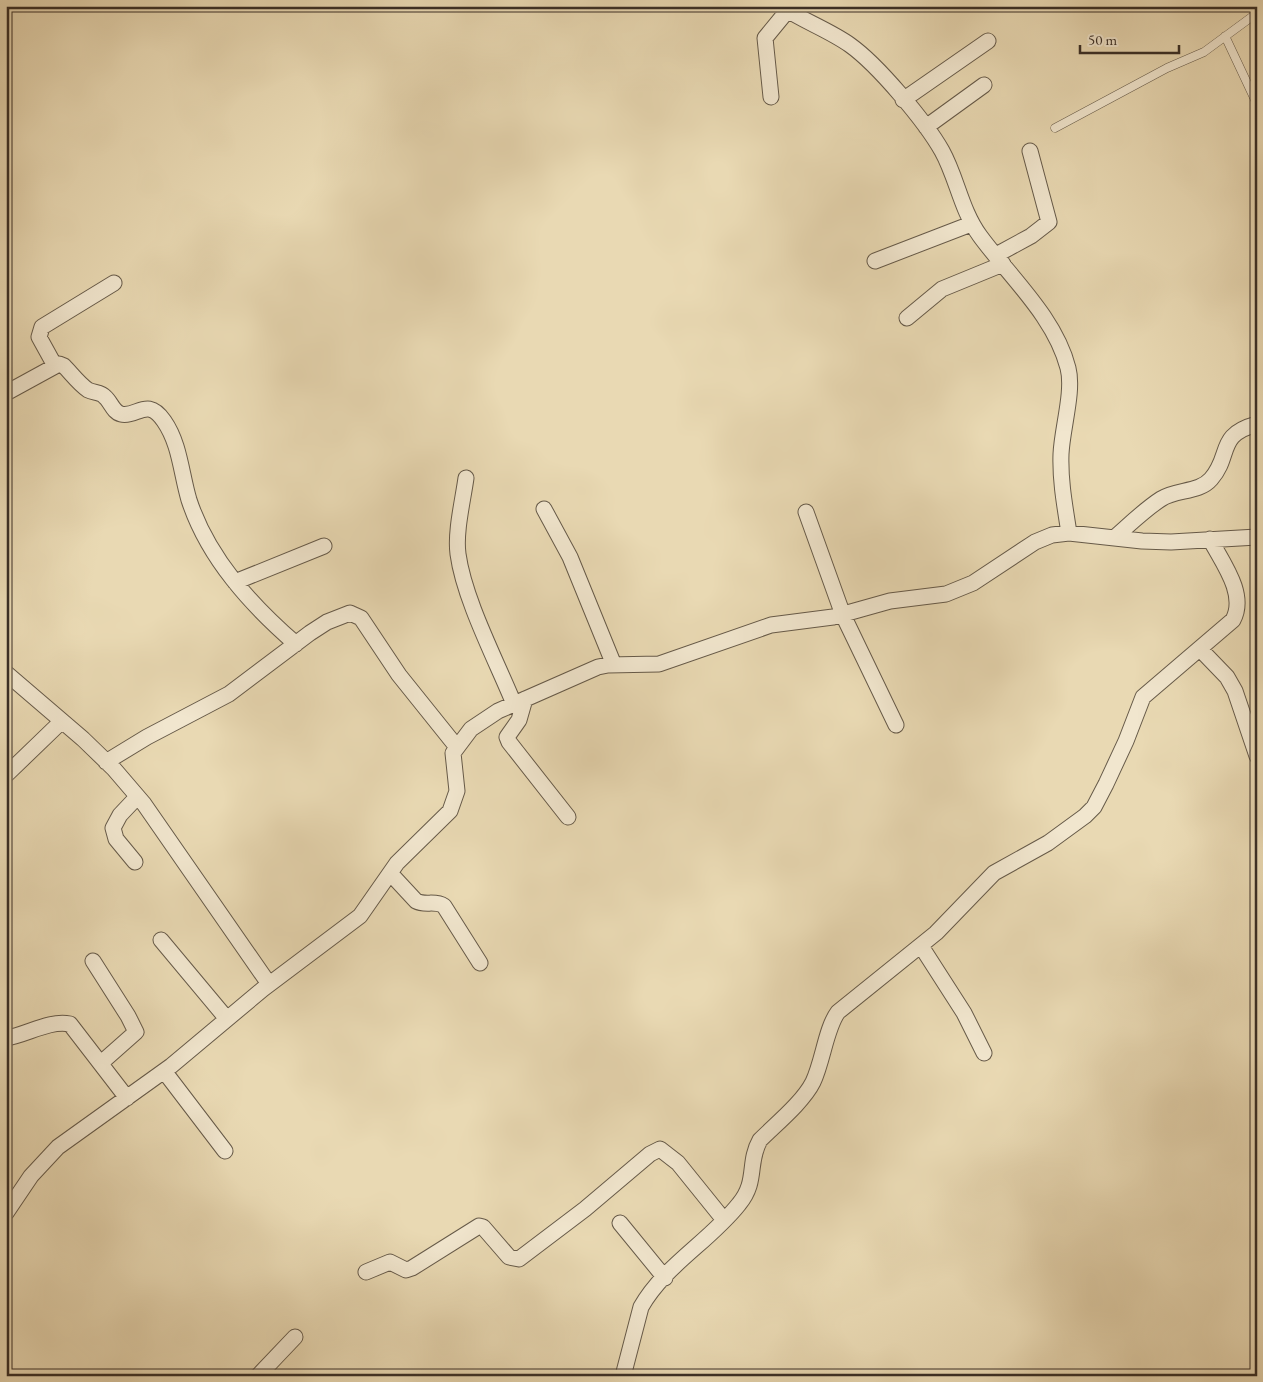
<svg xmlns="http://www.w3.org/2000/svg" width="1263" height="1382" viewBox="0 0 1263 1382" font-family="'EB Garamond',serif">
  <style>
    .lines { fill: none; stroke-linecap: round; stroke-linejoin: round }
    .lane-casing { stroke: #665a49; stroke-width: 9 }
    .street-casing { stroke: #665a49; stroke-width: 17 }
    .lane { stroke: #f1e6ce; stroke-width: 8 }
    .street { stroke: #f1e6ce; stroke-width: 15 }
  </style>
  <rect width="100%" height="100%" fill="#e9d9b3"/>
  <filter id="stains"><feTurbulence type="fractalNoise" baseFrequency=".004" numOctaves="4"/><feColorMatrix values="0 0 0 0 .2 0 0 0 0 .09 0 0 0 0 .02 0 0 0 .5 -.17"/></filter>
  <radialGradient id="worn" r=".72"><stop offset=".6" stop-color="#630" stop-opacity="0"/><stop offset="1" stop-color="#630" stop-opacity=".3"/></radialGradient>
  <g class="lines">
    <!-- lane casing -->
    <g class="lane-casing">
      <path id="lane" d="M1225,36L1257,104
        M1055,128L1167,68L1204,52L1257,13"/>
    </g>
    <!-- street casing -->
    <g class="street-casing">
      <path id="street" d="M781,6C803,21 829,30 850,45C878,65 925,121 942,151C957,178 961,210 980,236C1010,277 1055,317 1068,368C1074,391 1062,429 1061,454C1060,481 1065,507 1069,533
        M771,97L765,38L788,10
        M903,100L988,41
        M926,127L984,85
        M996,255L1031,236L1049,222L1030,151
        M875,261L971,224
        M907,318L942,289L1003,264
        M55,366L39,337L42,327L114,283
        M6,393L59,364L64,366C71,373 79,384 88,390C94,393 101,392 105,397C111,402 113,412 121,414C137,418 147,396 164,421C180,444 181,473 189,500C208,558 251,605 296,644
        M466,478C463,500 455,532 458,554C464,599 496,660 514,704
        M544,509L570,557L614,665
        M806,512L843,615L896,725
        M1114,538C1129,525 1144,510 1161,499C1176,489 1199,493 1211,479C1232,455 1216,435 1257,424
        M235,582L324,546
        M1200,649L1227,677L1235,691L1257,756
        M6,673L83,739L114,769L144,804L269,984
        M525,699L519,720L507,737L509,742L568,817
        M106,762L147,737L229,694L310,633L327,622L350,613L361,618L399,675L456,746
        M6,775L62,721
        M135,862L116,839L113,828L120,815L137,797
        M390,873L416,901C425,906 435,900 444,906L480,963
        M161,940L227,1019
        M921,946L964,1013L984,1053
        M93,961L128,1016L136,1032L101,1063
        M6,1038C27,1035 48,1020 70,1024L127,1098
        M164,1071L225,1151
        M6,1213L31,1176L58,1147L171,1066L263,989L360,916L397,863L450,811L457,791L453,753L471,729L498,711L598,667L608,665L659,664L771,625L833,617L890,601L946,594L973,583L1035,542L1052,535L1069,533L1142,541L1171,542L1257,537
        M620,1223L665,1278
        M366,1272L390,1262L406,1270L412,1268L479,1226L483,1227L509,1257L519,1259L585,1209L650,1154L660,1149L678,1163L724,1220
        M258,1376L295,1337
        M623,1376L641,1307C664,1266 710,1241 739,1204C758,1181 747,1163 760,1140C776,1124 803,1102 813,1082C823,1061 826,1028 838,1012L936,933L994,873L1048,843L1085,816L1094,807L1106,784L1126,741L1143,697L1233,620C1247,594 1222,562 1210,539"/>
    </g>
    <!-- lane -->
    <use href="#lane" class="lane"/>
    <!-- street -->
    <use href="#street" class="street"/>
  </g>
  <!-- margin -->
  <rect width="1263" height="1382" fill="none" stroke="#e9d9b3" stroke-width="25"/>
  <rect x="8" y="8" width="1248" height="1367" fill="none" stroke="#3a2f26" stroke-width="2.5"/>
  <rect x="12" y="12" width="1238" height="1357" fill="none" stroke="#3a2f26"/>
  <!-- scale -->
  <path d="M1080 45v8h99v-8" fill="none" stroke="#3a2f26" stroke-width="2.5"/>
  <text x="1088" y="45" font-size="15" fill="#3a2f26" stroke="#f1e6ce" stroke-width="4" paint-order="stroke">50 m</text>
  <rect width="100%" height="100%" filter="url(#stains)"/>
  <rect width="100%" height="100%" fill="url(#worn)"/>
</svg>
